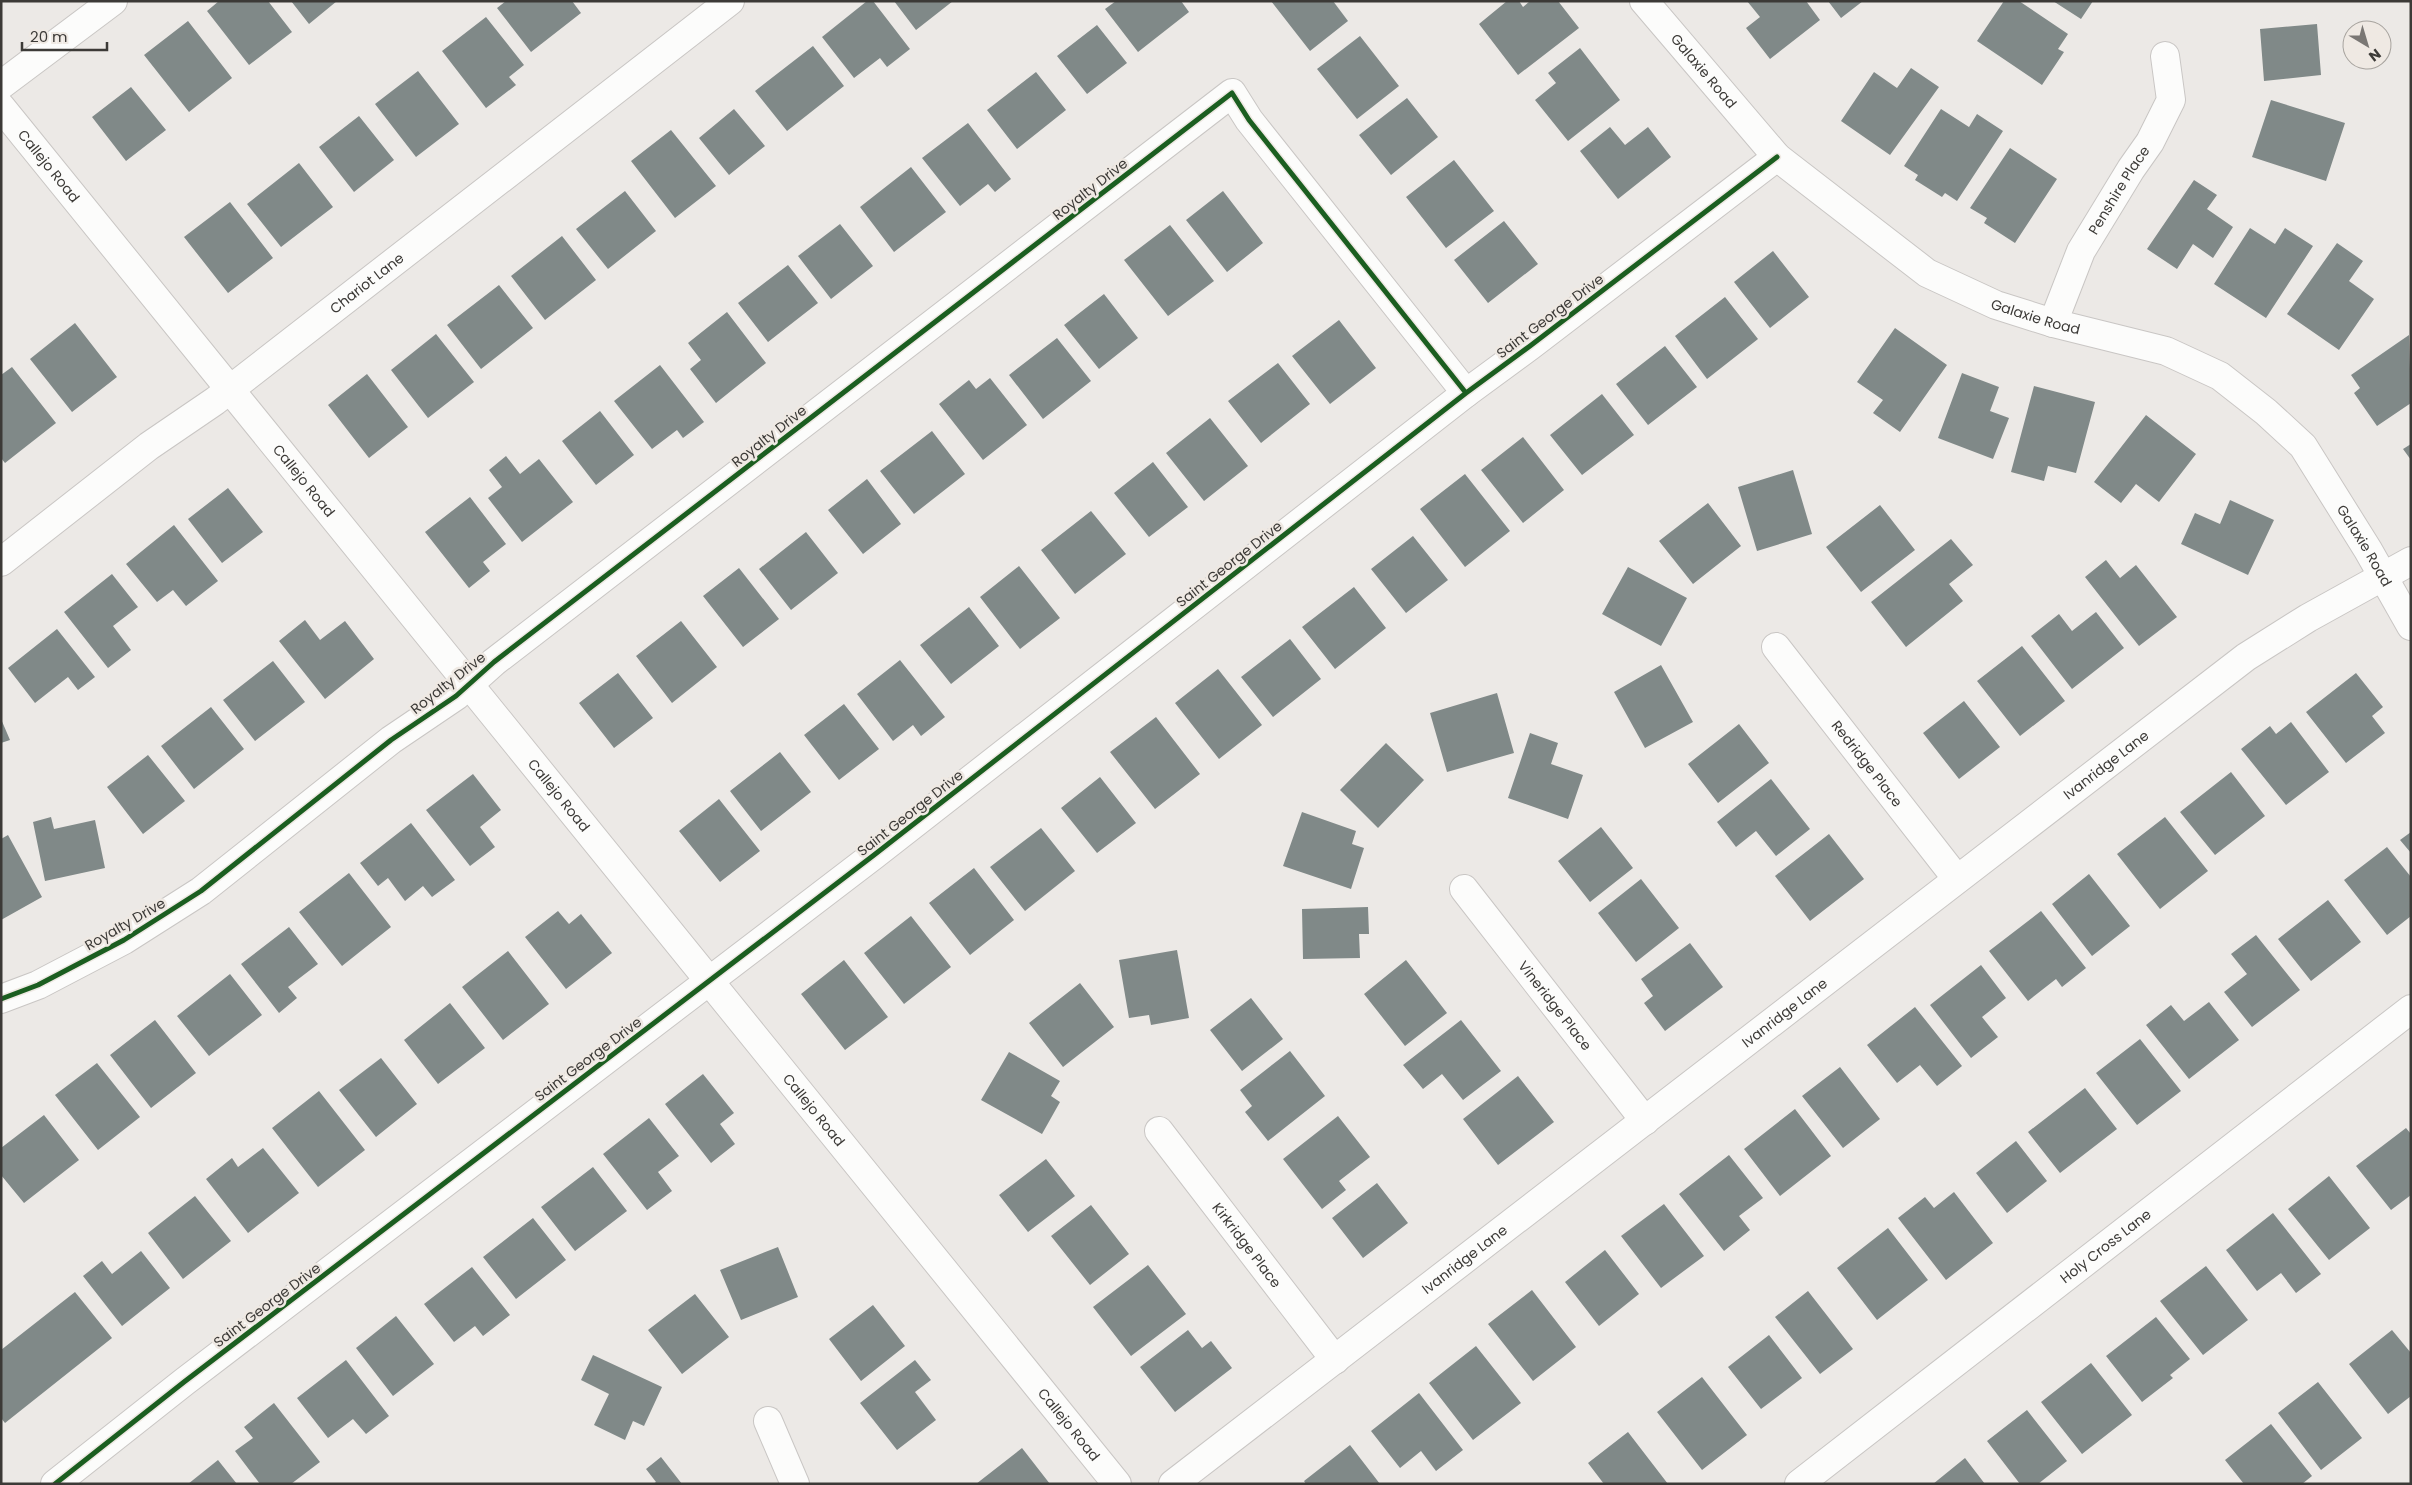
<svg xmlns="http://www.w3.org/2000/svg" width="2412" height="1485" viewBox="0 0 2412 1485" font-family="Poppins,sans-serif">
  <style>
    .building { fill: #808988 }
    .lines { fill: none; stroke-linecap: round; stroke-linejoin: round }
    .minor-casing { stroke: #c9c6c4; stroke-width: 30 }
    .minor { stroke: #fcfcfb; stroke-width: 28 }
    .cycleway-casing { stroke: #efe9e3; stroke-width: 8 }
    .cycleway { stroke: #1b5e20; stroke-width: 5 }
    .labels { text-anchor: middle; stroke-width: 5; stroke-linejoin: round; paint-order: stroke }
    .street-label { font-size: 14px; fill: #3c3a37; stroke: #efe9e3 }
  </style>
  <rect width="100%" height="100%" fill="#ece9e6"/>
  <!-- building -->
  <path class="building" d="M219,1H268L292,32L249,65L207,11Z
    M291,1H337L309,24Z
    M506,1H572L581,13L531,52L497,8Z
    M867,1H873L910,49L887,67L880,58L854,78L822,37Z
    M894,1H953L916,30Z
    M1116,1H1181L1189,12L1138,52L1105,9Z
    M1271,1H1333L1348,21L1310,51Z
    M1507,1H1519L1523,7L1530,1H1558L1579,28L1518,75L1479,24Z
    M1747,1H1806L1820,20L1770,59L1746,28L1760,17Z
    M1828,1H1863L1841,18Z
    M2004,1H2019L2068,34L2058,49L2064,52L2042,85L1977,41Z
    M2053,1H2093L2081,19Z
    M486,17L524,65L509,77L516,85L486,108L442,51Z
    M188,21L232,78L189,112L144,55Z
    M2317,24L2321,75L2264,81L2260,29Z
    M1097,25L1127,63L1087,94L1057,56Z
    M1360,36L1399,86L1357,119L1317,69Z
    M813,46L844,86L787,131L755,91Z
    M1580,48L1620,100L1568,141L1535,100L1556,83L1548,73Z
    M1911,68L1939,87L1890,155L1841,121L1874,72L1897,88Z
    M418,71L459,124L416,157L375,104Z
    M1036,72L1066,110L1017,149L987,110Z
    M131,87L166,130L126,161L92,117Z
    M1407,98L1438,137L1391,175L1359,135Z
    M2271,100L2345,123L2326,181L2252,157Z
    M734,109L765,146L729,175L699,138Z
    M1941,109L1969,127L1977,114L2003,131L1957,201L1945,193L1942,197L1915,180L1918,175L1904,166Z
    M359,116L394,160L354,192L319,147Z
    M968,123L1011,179L995,192L988,184L960,206L922,158Z
    M1610,127L1625,145L1648,127L1671,157L1618,199L1580,151Z
    M671,130L716,186L675,218L631,161Z
    M2010,148L2057,179L2015,243L1984,223L1987,218L1970,208Z
    M1454,160L1494,211L1446,248L1406,197Z
    M299,163L333,207L281,247L247,204Z
    M911,167L946,212L894,252L860,207Z
    M2194,180L2217,195L2207,209L2233,227L2213,258L2193,244L2177,269L2147,249Z
    M625,191L656,231L608,269L576,229Z
    M1223,191L1263,243L1227,272L1186,220Z
    M230,202L273,258L228,293L184,237Z
    M1504,221L1538,264L1488,303L1454,260Z
    M840,224L873,266L831,299L798,256Z
    M1170,225L1214,281L1168,316L1124,260Z
    M2250,228L2275,244L2285,228L2313,246L2266,318L2214,284Z
    M562,236L596,280L545,320L511,276Z
    M2337,243L2363,261L2349,281L2374,299L2339,350L2287,314Z
    M1773,251L1809,297L1770,328L1734,282Z
    M788,265L818,303L768,342L738,303Z
    M499,285L533,328L481,369L447,325Z
    M1104,294L1138,338L1099,369L1064,325Z
    M1725,297L1758,339L1707,379L1675,336Z
    M727,312L766,363L716,403L690,369L701,360L688,343Z
    M1339,320L1376,368L1330,404L1292,356Z
    M75,323L117,377L72,412L30,359Z
    M1895,328L1947,365L1900,432L1873,413L1883,400L1857,382Z
    M436,334L474,382L428,418L391,370Z
    M2409,335L2411,403L2377,426L2354,393L2360,388L2351,375Z
    M1057,338L1091,381L1043,419L1009,375Z
    M1665,346L1697,387L1648,425L1616,384Z
    M1278,363L1310,404L1261,443L1228,401Z
    M660,365L704,422L683,438L677,430L652,449L614,401Z
    M12,367L56,423L5,463L1,458V375Z
    M1962,373L1999,387L1990,411L2009,418L1993,459L1938,438Z
    M367,374L408,427L369,458L328,405Z
    M990,378L1027,425L983,460L939,404L969,380L976,389Z
    M2034,386L2095,402L2076,473L2048,466L2044,481L2011,472Z
    M1602,394L1634,435L1582,475L1550,435Z
    M600,411L634,455L596,485L562,441Z
    M2146,415L2196,454L2159,502L2136,484L2121,503L2094,482Z
    M1210,418L1248,466L1204,501L1166,453Z
    M932,431L965,474L914,514L880,471Z
    M1523,437L1564,490L1523,523L1481,470Z
    M2411,444V460L2403,449Z
    M506,456L520,474L539,459L573,502L522,542L488,498L502,487L489,470Z
    M1153,462L1188,507L1149,537L1114,493Z
    M1793,470L1812,534L1757,551L1738,487Z
    M1465,474L1510,531L1465,567L1420,509Z
    M867,479L901,524L863,554L828,510Z
    M228,488L263,532L222,563L188,519Z
    M470,497L506,544L483,562L490,571L469,588L425,532Z
    M2230,500L2274,520L2248,575L2181,544L2195,513L2220,524Z
    M1708,503L1741,546L1693,584L1659,541Z
    M1880,505L1915,550L1861,592L1826,547Z
    M1091,511L1126,554L1075,594L1041,550Z
    M174,525L218,581L186,606L173,590L157,602L126,564Z
    M806,532L838,573L791,610L759,569Z
    M1413,536L1448,580L1406,613L1371,569Z
    M1951,539L1973,565L1949,584L1963,601L1906,647L1871,602Z
    M2106,560L2120,578L2136,565L2177,617L2139,646L2085,577Z
    M1019,566L1060,618L1020,649L980,597Z
    M1628,567L1687,598L1661,646L1602,614Z
    M739,568L779,619L743,647L703,596Z
    M112,574L138,607L113,626L131,650L108,668L64,612Z
    M1354,587L1386,628L1335,669L1302,627Z
    M969,607L999,646L951,684L920,645Z
    M2096,612L2124,648L2072,689L2031,636L2059,614L2072,631Z
    M305,620L320,640L345,621L374,659L325,699L279,641Z
    M681,621L717,667L672,703L636,656Z
    M57,629L95,677L78,690L68,677L35,703L8,668Z
    M1290,639L1321,679L1273,717L1241,677Z
    M2022,646L2065,701L2020,736L1977,681Z
    M900,660L945,717L921,736L913,725L893,741L857,694Z
    M273,661L305,702L255,741L223,700Z
    M1661,665L1693,722L1645,748L1614,692Z
    M1218,669L1262,725L1219,759L1175,703Z
    M618,673L653,718L614,748L579,703Z
    M2356,673L2383,707L2372,716L2385,733L2346,763L2306,712Z
    M1497,693L1514,753L1447,772L1430,713Z
    M1964,701L2000,747L1959,779L1923,733Z
    M844,704L879,749L839,780L804,735Z
    M211,707L244,749L194,789L161,746Z
    M1156,717L1200,774L1155,809L1110,752Z
    M1,719L10,740L1,743Z
    M2291,722L2329,772L2286,805L2241,749L2270,726L2276,734Z
    M1739,724L1769,763L1718,803L1688,764Z
    M1530,733L1558,743L1551,764L1583,775L1568,819L1508,798Z
    M1386,743L1424,780L1378,828L1340,790Z
    M780,752L811,792L761,831L730,791Z
    M148,755L185,801L143,834L107,787Z
    M2231,772L2265,816L2215,855L2180,812Z
    M473,774L501,810L480,827L495,847L470,866L426,810Z
    M1100,777L1136,823L1097,853L1061,808Z
    M1771,779L1810,829L1776,856L1756,831L1736,847L1717,822Z
    M719,799L760,851L720,882L679,831Z
    M1302,812L1356,831L1352,844L1364,848L1351,889L1283,866Z
    M51,817L54,829L95,820L105,868L45,881L33,822Z
    M2165,817L2208,871L2160,909L2117,854Z
    M411,823L455,880L432,897L423,886L405,901L388,878L378,886L360,863Z
    M1601,827L1633,868L1590,902L1558,861Z
    M1041,828L1075,871L1025,911L990,867Z
    M2411,832V853L2400,840Z
    M1829,834L1864,879L1810,921L1775,876Z
    M8,835L42,897L1,920V839Z
    M2387,847L2411,877V916L2387,935L2344,880Z
    M974,868L1014,920L970,955L929,903Z
    M349,873L391,927L342,966L299,912Z
    M2089,874L2130,926L2092,956L2052,904Z
    M1641,879L1679,928L1636,962L1598,913Z
    M2328,900L2361,942L2311,981L2278,939Z
    M1368,907L1369,934H1359L1360,958L1303,959L1302,909Z
    M558,911L569,924L581,914L612,953L566,989L525,937Z
    M2041,911L2086,968L2062,987L2056,979L2028,1001L1989,951Z
    M911,916L951,967L904,1004L864,953Z
    M289,927L318,964L288,987L297,998L279,1013L241,964Z
    M2256,935L2300,990L2252,1027L2224,992L2247,974L2231,954Z
    M1690,943L1723,987L1665,1031L1644,1003L1653,996L1641,979Z
    M1177,950L1189,1018L1151,1025L1149,1015L1129,1018L1119,960Z
    M508,951L549,1004L503,1040L462,987Z
    M844,960L888,1017L845,1050L801,994Z
    M1406,960L1447,1013L1405,1046L1364,994Z
    M1981,965L2006,998L1982,1017L1998,1037L1971,1058L1930,1005Z
    M230,974L262,1015L209,1056L177,1016Z
    M1080,983L1114,1027L1063,1067L1029,1023Z
    M1251,998L1283,1039L1242,1071L1210,1030Z
    M2209,1002L2239,1040L2189,1079L2146,1025L2171,1005L2184,1021Z
    M450,1003L485,1048L438,1084L404,1040Z
    M1915,1007L1962,1066L1937,1086L1920,1065L1897,1083L1867,1045Z
    M155,1020L196,1073L151,1108L110,1055Z
    M1461,1020L1501,1071L1463,1100L1442,1074L1423,1089L1403,1065Z
    M2140,1039L2181,1091L2137,1125L2096,1073Z
    M1290,1051L1325,1096L1268,1141L1245,1112L1252,1106L1240,1090Z
    M1009,1052L1060,1081L1051,1096L1060,1102L1042,1134L981,1100Z
    M381,1058L417,1104L376,1137L339,1090Z
    M97,1063L140,1117L98,1150L55,1095Z
    M1840,1067L1880,1119L1843,1148L1802,1096Z
    M703,1074L734,1113L720,1124L735,1144L711,1163L665,1104Z
    M1518,1076L1554,1122L1498,1165L1463,1119Z
    M2085,1088L2117,1129L2060,1173L2028,1132Z
    M319,1091L365,1150L318,1187L272,1128Z
    M1795,1109L1831,1156L1780,1196L1744,1149Z
    M44,1115L79,1160L24,1203L1,1175V1148Z
    M1338,1116L1370,1157L1339,1181L1346,1190L1322,1209L1283,1159Z
    M649,1118L679,1156L658,1172L672,1191L647,1210L603,1154Z
    M2406,1128L2411,1134V1195L2391,1210L2356,1166Z
    M2016,1141L2047,1181L2007,1213L1976,1173Z
    M263,1148L299,1193L248,1233L206,1179L232,1158L238,1167Z
    M1729,1155L1763,1198L1739,1216L1750,1230L1724,1251L1679,1194Z
    M1046,1159L1075,1196L1028,1232L999,1195Z
    M593,1167L627,1211L575,1251L541,1207Z
    M2329,1176L2370,1228L2329,1260L2288,1209Z
    M1377,1183L1408,1223L1363,1258L1332,1218Z
    M1954,1192L1993,1243L1946,1280L1898,1218L1925,1197L1934,1208Z
    M195,1196L231,1241L183,1279L148,1233Z
    M1664,1204L1704,1256L1661,1288L1621,1236Z
    M1091,1205L1129,1254L1090,1285L1051,1236Z
    M2273,1213L2321,1274L2296,1293L2281,1273L2257,1291L2226,1250Z
    M533,1218L566,1260L516,1299L483,1257Z
    M1888,1228L1928,1280L1877,1320L1837,1268Z
    M778,1247L798,1297L741,1320L720,1270Z
    M1605,1250L1639,1294L1599,1326L1565,1282Z
    M141,1251L170,1288L122,1326L83,1276L102,1261L112,1274Z
    M1148,1265L1186,1314L1131,1356L1093,1307Z
    M2206,1266L2248,1320L2203,1355L2160,1301Z
    M472,1267L510,1315L483,1336L475,1326L454,1342L424,1304Z
    M1532,1290L1576,1347L1533,1381L1488,1324Z
    M1808,1291L1853,1349L1820,1374L1775,1317Z
    M75,1292L112,1338L5,1423L1,1418V1350Z
    M695,1294L729,1337L682,1374L648,1330Z
    M873,1305L905,1346L861,1381L829,1339Z
    M396,1316L434,1364L393,1396L356,1348Z
    M2156,1317L2190,1359L2170,1375L2173,1378L2142,1402L2106,1356Z
    M1188,1330L1202,1348L1211,1341L1232,1368L1175,1412L1140,1367Z
    M2392,1330L2411,1353V1396L2388,1414L2349,1364Z
    M1769,1335L1802,1378L1761,1409L1728,1367Z
    M1476,1346L1521,1403L1473,1440L1429,1383Z
    M593,1355L662,1387L644,1426L633,1421L625,1440L594,1425L609,1394L581,1380Z
    M346,1360L389,1416L366,1434L353,1419L328,1438L297,1398Z
    M915,1360L931,1380L915,1392L936,1420L897,1450L860,1403Z
    M2091,1363L2132,1415L2082,1454L2041,1402Z
    M1702,1377L1747,1435L1702,1470L1657,1412Z
    M2318,1382L2362,1438L2321,1470L2278,1413Z
    M1419,1393L1463,1450L1436,1471L1421,1451L1400,1468L1371,1431Z
    M274,1403L320,1462L291,1484H260L235,1451L253,1438L244,1427Z
    M2027,1410L2067,1461L2038,1484H2020L1987,1441Z
    M2271,1424L2312,1476L2302,1484H2244L2225,1460Z
    M1628,1432L1668,1484H1604L1588,1463Z
    M1350,1445L1380,1484H1306L1304,1481Z
    M1022,1448L1050,1484H976Z
    M661,1457L682,1484H653L656,1482L646,1469Z
    M1965,1458L1985,1484H1933Z
    M218,1460L237,1484H188Z"/>
  <g class="lines">
    <!-- minor casing -->
    <g class="minor-casing">
      <g id="minor">
        <path id="s1" d="M1644,1L1777,157L1927,273L1996,305L2053,323L2166,351L2220,376L2266,412L2303,446L2368,550L2411,626"/>
        <path d="M1,85L113,1"/>
        <path id="s2" d="M1,107L1117,1484"/>
        <path id="s3" d="M2053,323L2081,251L2131,169L2150,142L2171,100L2165,56"/>
        <path id="s4" d="M1,562L149,446L215,401L730,1"/>
        <path id="s5" d="M1776,647L1957,879"/>
        <path id="s6" d="M1464,889L1645,1121"/>
        <path d="M1,999L38,985L124,940L201,891L391,740L456,696L494,662L1232,93L1249,120L1466,393"/>
        <path id="s7" d="M1159,1131L1335,1360"/>
        <path d="M768,1421L795,1484"/>
        <path d="M55,1484L184,1382L874,855L1466,393L1530,346L1777,157"/>
        <path id="s8" d="M1173,1484L2246,657L2308,618L2411,561"/>
        <path id="s9" d="M1799,1484L2411,1009"/>
      </g>
    </g>
    <!-- minor -->
    <use href="#minor" class="minor"/>
    <!-- cycleway casing -->
    <g class="cycleway-casing">
      <path id="cycleway" d="M1,999L38,985L124,940L201,891L391,740L456,696L494,662L1232,93L1249,120L1466,393
        M55,1484L184,1382L874,855L1466,393L1530,346L1777,157"/>
    </g>
    <!-- cycleway -->
    <use href="#cycleway" class="cycleway"/>
  </g>
  <g class="labels">
    <!-- street labels -->
    <g class="street-label">
      <text dy="5" stroke="none"><textPath href="#s1" startOffset="92">Galaxie Road</textPath></text>
      <text dy="5" stroke="none"><textPath href="#s2" startOffset="76">Callejo Road</textPath></text>
      <text transform="translate(1090 189) rotate(-38)" y="5">Royalty Drive</text>
      <text dy="5" stroke="none"><textPath href="#s3" startOffset="149">Penshire Place</textPath></text>
      <text dy="5" stroke="none"><textPath href="#s4" startOffset="460">Chariot Lane</textPath></text>
      <text transform="translate(1550 316) rotate(-37)" y="5">Saint George Drive</text>
      <text dy="5" stroke="none"><textPath href="#s1" startOffset="512">Galaxie Road</textPath></text>
      <text transform="translate(769 436) rotate(-38)" y="5">Royalty Drive</text>
      <text dy="5" stroke="none"><textPath href="#s2" startOffset="481">Callejo Road</textPath></text>
      <text dy="5" stroke="none"><textPath href="#s1" startOffset="932">Galaxie Road</textPath></text>
      <text transform="translate(1229 564) rotate(-38)" y="5">Saint George Drive</text>
      <text transform="translate(448 683) rotate(-38)" y="5">Royalty Drive</text>
      <text dy="5" stroke="none"><textPath href="#s5" startOffset="148">Redridge Place</textPath></text>
      <text dy="5" stroke="none"><textPath href="#s8" startOffset="1178">Ivanridge Lane</textPath></text>
      <text dy="5" stroke="none"><textPath href="#s2" startOffset="886">Callejo Road</textPath></text>
      <text transform="translate(910 813) rotate(-38)" y="5">Saint George Drive</text>
      <text transform="translate(125 924) rotate(-30)" y="5">Royalty Drive</text>
      <text dy="5" stroke="none"><textPath href="#s6" startOffset="148">Vineridge Place</textPath></text>
      <text dy="5" stroke="none"><textPath href="#s8" startOffset="772">Ivanridge Lane</textPath></text>
      <text transform="translate(588 1059) rotate(-37)" y="5">Saint George Drive</text>
      <text dy="5" stroke="none"><textPath href="#s2" startOffset="1291">Callejo Road</textPath></text>
      <text dy="5" stroke="none"><textPath href="#s7" startOffset="144">Kirkridge Place</textPath></text>
      <text dy="5" stroke="none"><textPath href="#s9" startOffset="388">Holy Cross Lane</textPath></text>
      <text dy="5" stroke="none"><textPath href="#s8" startOffset="368">Ivanridge Lane</textPath></text>
      <text transform="translate(267 1305) rotate(-37)" y="5">Saint George Drive</text>
      <text dy="5" stroke="none"><textPath href="#s2" startOffset="1696">Callejo Road</textPath></text>
    </g>
  </g>
  <!-- border -->
  <rect width="2412" height="1485" fill="none" stroke="#3c3a37" stroke-width="5"/>
  <!-- north arrow -->
  <g transform="translate(2367 45) rotate(142)"><circle r="24" fill="#efe9e3" stroke="#a7a39e"/>
  <path d="M0-4L9 19L0 12L-9 19Z" fill="#7a7774"/>
  <text y="-8" font-size="14" font-weight="bold" text-anchor="middle" fill="#3c3a37">N</text>
  </g>
  <!-- scale -->
  <path d="M22 42v8h85v-8" fill="none" stroke="#3c3a37" stroke-width="2.5"/>
  <text x="30" y="42" font-size="15" fill="#3c3a37" stroke="#efe9e3" stroke-width="4" paint-order="stroke">20 m</text>
</svg>
